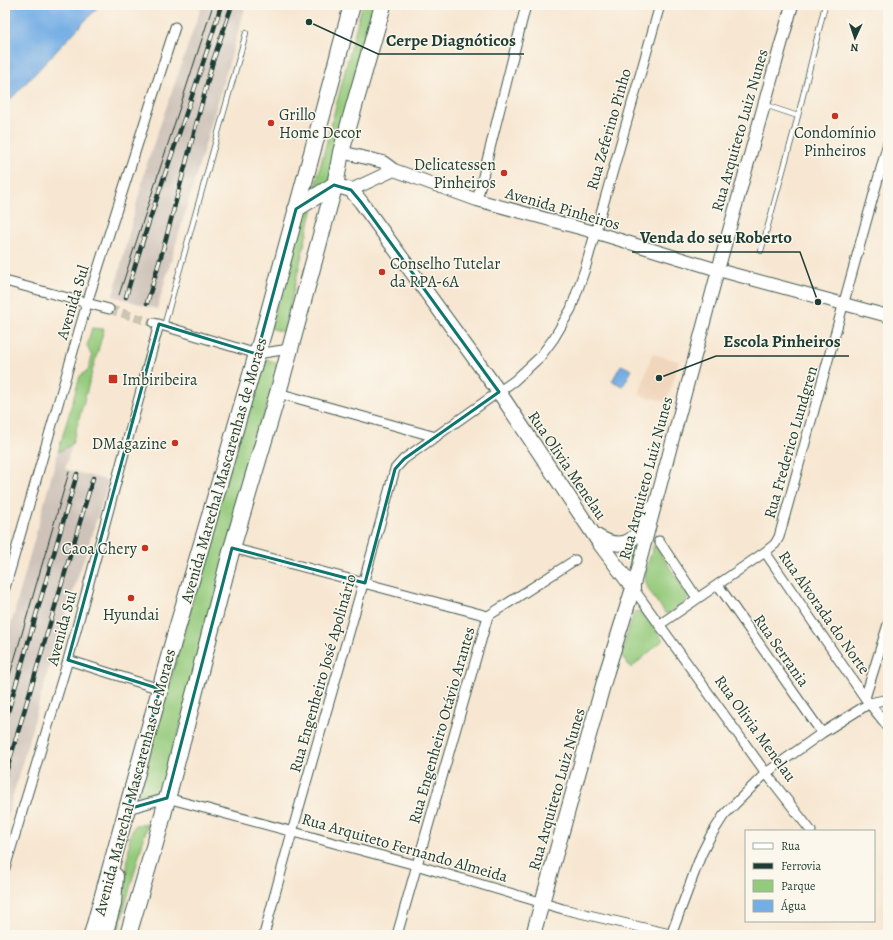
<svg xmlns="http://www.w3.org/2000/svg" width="893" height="940" viewBox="0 0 893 940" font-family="Alegreya,serif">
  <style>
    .built { fill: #f0d6bc }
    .industrial { fill: #cec2b9 }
    .green { fill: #94ca7c; stroke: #5a8458 }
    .water { fill: #75aee5; stroke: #4a768c }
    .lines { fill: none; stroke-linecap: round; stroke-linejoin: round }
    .street-tunnel { stroke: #ccc5b2; stroke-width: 9; stroke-dasharray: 9 4.5; stroke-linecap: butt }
    .lane-casing { stroke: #3f564c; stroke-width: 6 }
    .street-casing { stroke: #3f564c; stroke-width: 11 }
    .secondary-casing { stroke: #3f564c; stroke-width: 14 }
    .primary-casing { stroke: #3f564c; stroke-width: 16 }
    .highway-casing { stroke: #3f564c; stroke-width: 18 }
    .lane { stroke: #fff; stroke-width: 4.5 }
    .street { stroke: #fff; stroke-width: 9 }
    .secondary { stroke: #fff; stroke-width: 12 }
    .primary { stroke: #fff; stroke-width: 14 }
    .highway { stroke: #fff; stroke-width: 16 }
    .tram { stroke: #1f3d34; stroke-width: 1 }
    .rail-casing { stroke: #1f3d34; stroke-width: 4.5 }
    .rail { stroke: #fbf7ec; stroke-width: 3; stroke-dasharray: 9; stroke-linecap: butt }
    .marked { fill: none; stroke: #0f766e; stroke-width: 3; stroke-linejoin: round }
    .poi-dot { fill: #c8321e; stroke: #fbf7ec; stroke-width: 1.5 }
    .labels { text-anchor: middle; stroke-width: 3; stroke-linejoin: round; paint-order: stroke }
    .poi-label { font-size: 16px; fill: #1f3d34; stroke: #fbf7ec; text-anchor: start }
    .street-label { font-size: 16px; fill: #1f3d34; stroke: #fbf7ec }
    .leader { fill: none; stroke: #1f3d34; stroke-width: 1.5 }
    .callout-dot { fill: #1f3d34; stroke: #fbf7ec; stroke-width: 1.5 }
    .callout-label { font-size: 17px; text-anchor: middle; font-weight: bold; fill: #1f3d34; stroke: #fbf7ec; stroke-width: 3; stroke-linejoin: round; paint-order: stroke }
  </style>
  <rect width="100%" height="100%" fill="#fbf7ec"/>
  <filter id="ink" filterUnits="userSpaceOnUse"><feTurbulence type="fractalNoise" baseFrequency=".025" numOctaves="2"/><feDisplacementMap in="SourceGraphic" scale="8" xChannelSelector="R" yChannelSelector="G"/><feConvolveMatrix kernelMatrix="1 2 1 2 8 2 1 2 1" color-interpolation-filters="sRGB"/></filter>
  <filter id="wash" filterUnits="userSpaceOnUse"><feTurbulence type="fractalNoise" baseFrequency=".012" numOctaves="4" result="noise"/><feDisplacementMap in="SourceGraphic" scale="16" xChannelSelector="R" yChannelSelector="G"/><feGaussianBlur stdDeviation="0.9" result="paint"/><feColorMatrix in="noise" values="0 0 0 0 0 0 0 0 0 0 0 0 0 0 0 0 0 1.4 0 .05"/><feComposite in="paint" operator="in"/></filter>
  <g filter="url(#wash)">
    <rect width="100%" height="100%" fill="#f7e7d2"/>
    <!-- built -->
    <path class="built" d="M652,354L679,361L667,402L639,395Z"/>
    <!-- industrial -->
    <path class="industrial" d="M202,5H246L157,309L113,296L147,163Z
      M72,444L65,469L109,481L51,660L5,824V647L58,452Z"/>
    <!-- green -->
    <path class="green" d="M362,5H376L328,187L314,191Z
      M313,207L284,332L270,328L300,214Z
      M92,328L104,329L72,444L58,452L80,376L88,370L92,357L87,346Z
      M260,357L278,363L161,797L137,802Z
      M641,541L634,568L621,550L631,548Z
      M654,544L689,596L688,599L670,613H665L663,610C639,579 643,581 654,544Z
      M640,611L663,640L631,668L621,655L634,612Z
      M148,823L117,935H111L126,879L130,835L135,825Z"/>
    <!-- water -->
    <path class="water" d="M5,5H100L5,105Z
      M621,365L632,370L623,386L612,381Z"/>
  </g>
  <g filter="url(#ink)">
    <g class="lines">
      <!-- street-tunnel -->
      <path class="street-tunnel" d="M109,309L154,323"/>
      <!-- lane casing -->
      <g class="lane-casing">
        <path id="lane" d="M798,116L825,5
          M761,251L798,116L765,105
          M164,326L246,33"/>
      </g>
      <!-- street casing -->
      <g class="street-casing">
        <path id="street" d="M477,200L526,5
          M5,281L109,309
          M154,323L257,354L289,349
          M278,393L436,437
          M659,541L697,598
          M232,548L488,616L575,560
          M765,552L865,698L888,727
          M718,585L822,733
          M5,588L87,303L175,27
          M633,588L766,773L811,831
          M659,625L765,552L775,544L779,537L888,143
          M68,660L160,689
          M865,698L888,624
          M128,809L167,798L416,865L563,909L674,935
          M5,868L68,660L159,324
          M264,935C305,779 353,625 395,469L404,459L514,381L540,357L554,338L571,309L585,269L660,5
          M397,935L488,616
          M671,935L701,855L710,837L724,815L766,773L822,733L870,703L888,699"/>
      </g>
      <!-- secondary casing -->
      <g class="secondary-casing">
        <path id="secondary" d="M341,152L383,162L394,170L477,200L594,232L718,270L888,316
          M351,190L394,170
          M633,588L718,270L792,5"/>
      </g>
      <!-- primary casing -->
      <g class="primary-casing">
        <path id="primary" d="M334,185L351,190L361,202L499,392L600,544L633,588L607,671L533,935
          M595,535C627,556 639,536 653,508"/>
      </g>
      <!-- highway casing -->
      <g class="highway-casing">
        <path id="highway" d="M296,209L334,185
          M92,935L174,639L264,330L352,5
          M104,935L113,904L115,876
          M128,935L159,830L232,548L278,393L336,180L341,152L383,5"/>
      </g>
      <!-- lane -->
      <use href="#lane" class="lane"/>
      <!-- street -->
      <use href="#street" class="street"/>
      <!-- secondary -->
      <use href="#secondary" class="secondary"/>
      <!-- primary -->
      <use href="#primary" class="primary"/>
      <!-- highway -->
      <use href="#highway" class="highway"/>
      <!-- tram -->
      <path class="tram" d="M119,295L213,5
        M5,692L69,472"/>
      <!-- rail casing -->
      <g class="rail-casing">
        <path id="rail" d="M126,297C153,198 193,103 221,5
          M147,303L164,246L213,61L232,5
          M5,722L77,474
          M5,776L93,478"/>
      </g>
      <!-- rail -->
      <use href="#rail" class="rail"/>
    </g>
  </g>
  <!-- marked area -->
  <path class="marked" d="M334,185L351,190L361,202L499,392L404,459L395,469L365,583L232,548L167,798L128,809L160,689L68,660L159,324L257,354L296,209Z"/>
  <!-- markers -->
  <g class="poi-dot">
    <circle cx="835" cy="116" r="4"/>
    <circle cx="271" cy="123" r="4"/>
    <circle cx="504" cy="173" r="4"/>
    <circle cx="382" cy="272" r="4"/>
    <rect x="108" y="374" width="10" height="10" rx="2"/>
    <circle cx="175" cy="443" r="4"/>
    <circle cx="145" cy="548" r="4"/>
    <circle cx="131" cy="598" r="4"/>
  </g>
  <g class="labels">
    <!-- poi labels -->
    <g class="poi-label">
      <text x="279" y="120">Grillo<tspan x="279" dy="18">Home Decor</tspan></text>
      <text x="835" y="138" text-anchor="middle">Condomínio<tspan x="835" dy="18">Pinheiros</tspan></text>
      <text x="496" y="170" text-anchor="end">Delicatessen<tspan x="496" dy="18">Pinheiros</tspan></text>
      <text x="390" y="269">Conselho Tutelar<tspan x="390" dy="18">da RPA-6A</tspan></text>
      <text x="122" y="385">Imbiribeira</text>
      <text x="167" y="449" text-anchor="end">DMagazine</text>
      <text x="137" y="554" text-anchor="end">Caoa Chery</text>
      <text x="131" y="620" text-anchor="middle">Hyundai</text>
    </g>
    <!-- street labels -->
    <g class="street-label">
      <text transform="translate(608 129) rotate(-74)" y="6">Rua Zeferino Pinho</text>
      <text transform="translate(739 130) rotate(-74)" y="6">Rua Arquiteto Luiz Nunes</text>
      <text transform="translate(563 208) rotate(16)" y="6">Avenida Pinheiros</text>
      <text transform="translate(72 302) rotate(-73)" y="6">Avenida Sul</text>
      <text transform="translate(790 442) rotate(-74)" y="6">Rua Frederico Lundgren</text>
      <text transform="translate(568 465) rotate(56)" y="6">Rua Olivia Menelau</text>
      <text transform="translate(223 470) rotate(-74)" y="6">Avenida Marechal Mascarenhas de Moraes</text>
      <text transform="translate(645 478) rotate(-75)" y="6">Rua Arquiteto Luiz Nunes</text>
      <text transform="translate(825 612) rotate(55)" y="6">Rua Alvorada do Norte</text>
      <text transform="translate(61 628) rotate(-75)" y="6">Avenida Sul</text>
      <text transform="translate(782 650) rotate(55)" y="6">Rua Serrania</text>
      <text transform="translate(322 673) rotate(-74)" y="6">Rua Engenheiro José Apolinário</text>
      <text transform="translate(441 725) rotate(-74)" y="6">Rua Engenheiro Otávio Arantes</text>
      <text transform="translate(756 728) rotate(54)" y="6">Rua Olivia Menelau</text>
      <text transform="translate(134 782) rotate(-75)" y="6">Avenida Marechal Mascarenhas de Moraes</text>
      <text transform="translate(556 789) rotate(-74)" y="6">Rua Arquiteto Luiz Nunes</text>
      <text transform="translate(405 847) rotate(16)" y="6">Rua Arquiteto Fernando Almeida</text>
    </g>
  </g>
  <!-- callouts -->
  <path class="leader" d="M309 22L378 54H524M818 302L800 252H632M659 378L716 356H849"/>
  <g class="callout-dot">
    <circle cx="309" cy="22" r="4"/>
    <circle cx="818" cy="302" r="4"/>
    <circle cx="659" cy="378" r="4"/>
  </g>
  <g class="callout-label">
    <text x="451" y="46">Cerpe Diagnóticos</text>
    <text x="716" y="243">Venda do seu Roberto</text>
    <text x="782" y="347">Escola Pinheiros</text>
  </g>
  <!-- margin -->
  <rect width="893" height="940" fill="none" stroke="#fbf7ec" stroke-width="20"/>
  <!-- legend -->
  <rect x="745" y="830" width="130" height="92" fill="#fbf7ec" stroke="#a3ada2"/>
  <rect x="753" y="843" width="20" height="6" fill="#ffffff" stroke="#a3ada2"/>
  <text x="781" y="850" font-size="12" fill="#1f3d34">Rua</text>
  <rect x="753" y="863" width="20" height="6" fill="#1f3d34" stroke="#a3ada2"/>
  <text x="781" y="870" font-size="12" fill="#1f3d34">Ferrovia</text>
  <rect x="753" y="880" width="20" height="12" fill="#94ca7c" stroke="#a3ada2"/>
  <text x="781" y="890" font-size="12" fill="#1f3d34">Parque</text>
  <rect x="753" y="900" width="20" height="12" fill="#75aee5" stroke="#a3ada2"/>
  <text x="781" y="910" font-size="12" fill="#1f3d34">Água</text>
  <!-- north arrow -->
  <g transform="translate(855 38) rotate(183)" stroke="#fbf7ec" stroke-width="3" paint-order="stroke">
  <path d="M0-3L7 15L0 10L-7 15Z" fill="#1f3d34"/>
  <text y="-6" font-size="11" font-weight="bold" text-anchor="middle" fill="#1f3d34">N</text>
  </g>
</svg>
